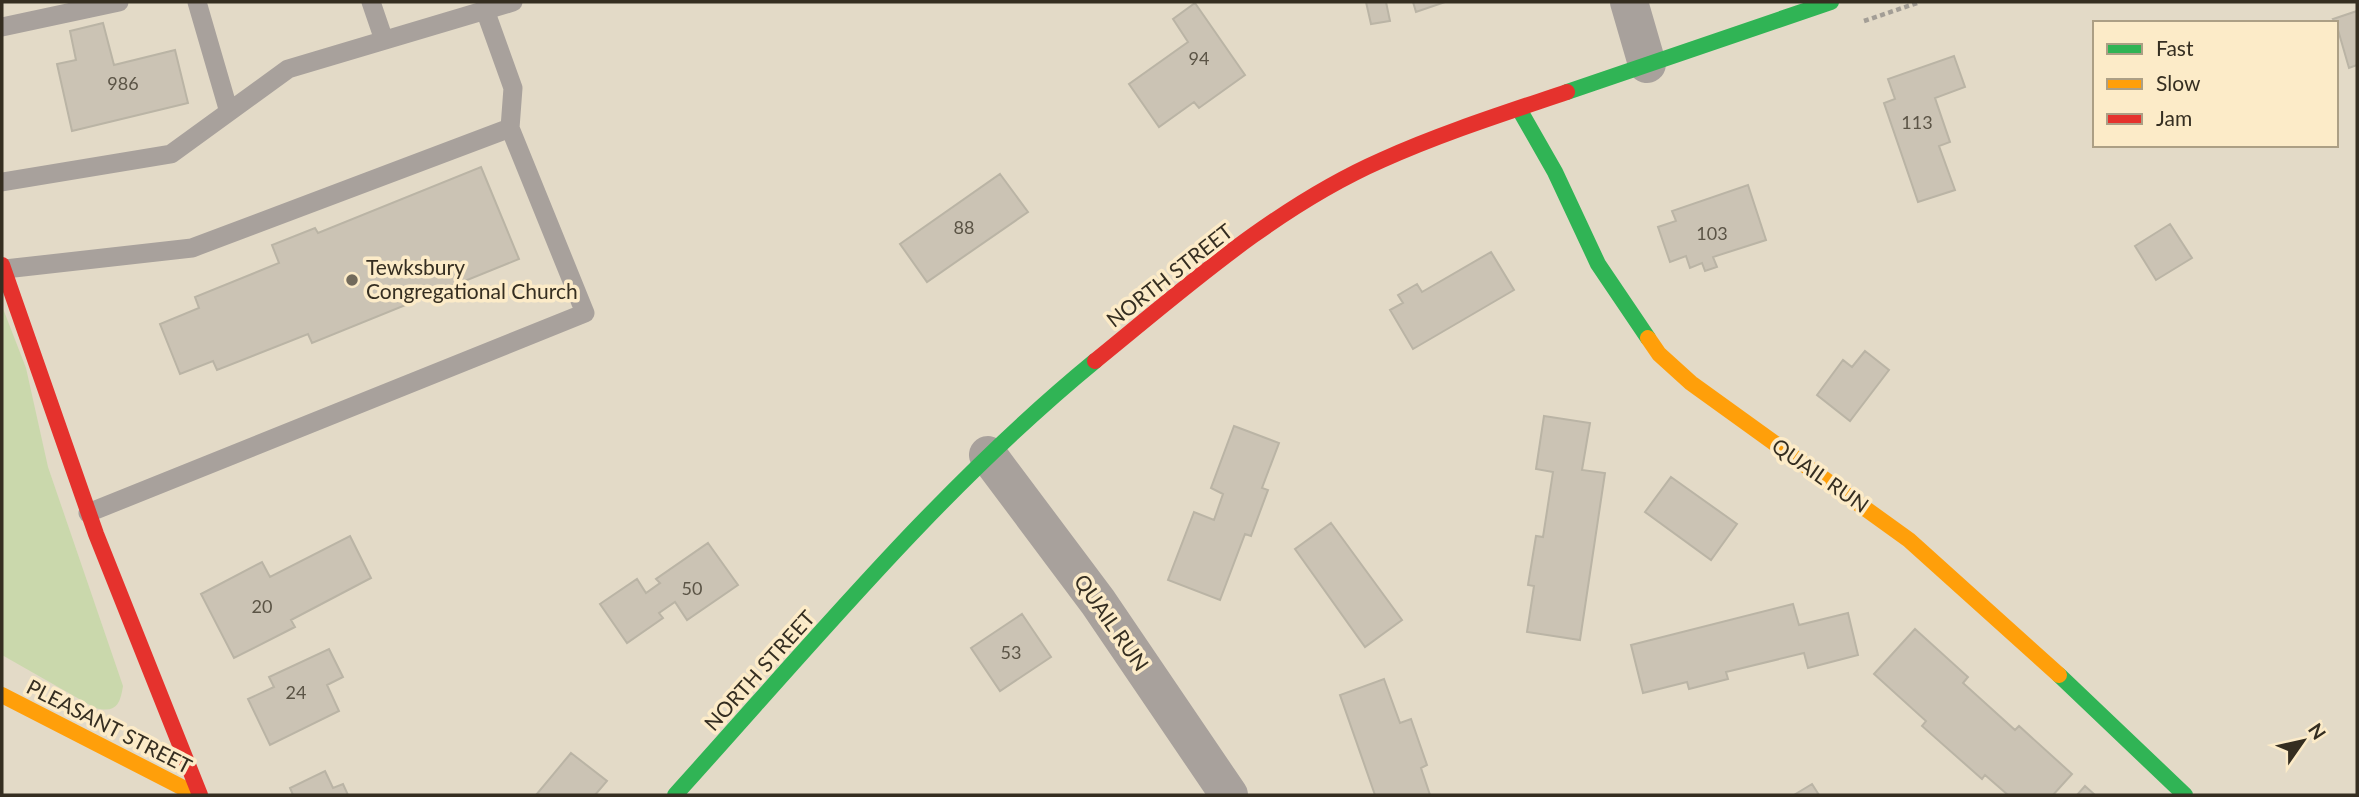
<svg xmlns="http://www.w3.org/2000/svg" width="2359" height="797" viewBox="0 0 2359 797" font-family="Lato,sans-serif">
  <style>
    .green { fill: #cad8ac }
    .building { fill: #cbc3b4; stroke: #bab4a5; stroke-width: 2 }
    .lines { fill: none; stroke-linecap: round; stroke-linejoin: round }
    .path { stroke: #a39e96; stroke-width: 4.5; stroke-dasharray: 5 3.5; stroke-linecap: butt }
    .lane { stroke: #a8a19c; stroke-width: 19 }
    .street { stroke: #a8a19c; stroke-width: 38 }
    .fast { stroke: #30b455; stroke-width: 16 }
    .slow { stroke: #ff9f0a; stroke-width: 16 }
    .jam { stroke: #e5322d; stroke-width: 16 }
    .poi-dot { fill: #726a5b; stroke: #fcebc8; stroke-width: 2.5 }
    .labels { text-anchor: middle; stroke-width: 7; stroke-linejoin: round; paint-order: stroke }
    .number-label { font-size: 18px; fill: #5b5446 }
    .poi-label { font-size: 21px; fill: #352e21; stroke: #fcebc8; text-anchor: start }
    .street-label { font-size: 21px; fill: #352e21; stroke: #fcebc8 }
  </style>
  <rect width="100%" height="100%" fill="#e3dac7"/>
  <!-- green -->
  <path class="green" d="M2,306L26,368L48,467L123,686C120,706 115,713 95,708L2,655Z"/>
  <!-- building -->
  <path class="building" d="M1366,2H1386L1390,21L1371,24Z
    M1413,2H1445L1416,12Z
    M1195,3L1245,75L1199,108L1194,102L1159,127L1129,84L1188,42L1173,19Z
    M2357,11V65L2349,68L2336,23L2333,19Z
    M103,23L114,65L175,50L188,103L72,131L57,64L76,60L70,31Z
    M1954,56L1965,87L1935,98L1950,142L1939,146L1955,190L1918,202L1884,103L1895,99L1888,79Z
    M481,167L519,259L312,343L308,334L217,370L213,361L180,374L160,324L199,308L195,297L279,263L272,245L315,228L318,233Z
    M1000,174L1028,212L927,282L900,244Z
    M1748,185L1766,240L1713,257L1717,267L1705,271L1702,263L1690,268L1686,256L1670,262L1658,227L1676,221L1672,211Z
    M2170,224L2192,258L2156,280L2135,246Z
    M1491,252L1514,290L1413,349L1390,310L1403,303L1398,295L1417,284L1422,292Z
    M1865,351L1889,370L1850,421L1817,395L1843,360L1852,367Z
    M1544,416L1590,423L1582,470L1605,473L1580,640L1527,632L1534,586L1528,585L1536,536L1543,537L1553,472L1536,469Z
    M1234,426L1279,443L1262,488L1268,490L1251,536L1245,534L1220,600L1168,580L1194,512L1214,520L1223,494L1211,488Z
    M1671,477L1737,524L1711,560L1645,512Z
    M1331,523L1402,620L1365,647L1295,549Z
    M350,536L371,578L291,620L295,627L234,658L201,594L262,562L270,577Z
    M708,543L738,585L687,620L675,602L659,613L663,618L627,643L600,604L637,579L646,593L660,583L656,579Z
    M1793,604L1799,625L1848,613L1858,655L1808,668L1804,653L1726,672L1728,679L1689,689L1687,682L1643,693L1631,645Z
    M1022,614L1051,657L1000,691L971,648Z
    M1915,629L1968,677L1963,683L2015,730L2019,726L2072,774L2053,795H2008L1985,775L1982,779L1922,726L1926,721L1874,674Z
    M329,649L343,677L327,685L339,711L270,745L248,699L274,687L269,677Z
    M1384,679L1400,723L1411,719L1427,765L1421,768L1430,795H1375L1340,695Z
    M571,753L607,781L595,795H536Z
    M325,771L333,788L343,784L348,795H293L290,788Z
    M1812,784L1819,795H1794Z
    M2085,786L2095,795H2077Z"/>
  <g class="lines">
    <!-- path -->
    <path class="path" d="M1864,21L1920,2"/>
    <!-- lane -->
    <path class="lane" d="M197,2L229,112
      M371,2L384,40
      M485,10L513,88L510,128
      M2,27L119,2
      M2,182L171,154L288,69L513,2
      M5,269L192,248L510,128L585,313L88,513"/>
    <!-- street -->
    <path class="street" d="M1629,2L1647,64
      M988,455L1098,602L1229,795"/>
    <!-- fast -->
    <path class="fast" d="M1567,92L1831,2
      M1519,109L1555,172L1598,264L1648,338
      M2059,675L2185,795
      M675,795C810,646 939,489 1095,361"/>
    <!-- slow -->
    <path class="slow" d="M1648,338L1659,354L1691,383L1909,540L2059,675
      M2,695L197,795"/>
    <!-- jam -->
    <path class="jam" d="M2,265L96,534L200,795
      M1095,361C1185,288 1275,207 1382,160C1442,133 1505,113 1567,92"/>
  </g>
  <!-- markers -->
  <circle class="poi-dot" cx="352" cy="280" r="7"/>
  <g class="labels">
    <!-- number labels -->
    <g class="number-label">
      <text x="1199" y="65">94</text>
      <text x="123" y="90">986</text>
      <text x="1917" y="129">113</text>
      <text x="964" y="234">88</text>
      <text x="1712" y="240">103</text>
      <text x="692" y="595">50</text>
      <text x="262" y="613">20</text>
      <text x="1011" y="659">53</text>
      <text x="296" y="699">24</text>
    </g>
    <!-- poi labels -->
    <g class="poi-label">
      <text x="366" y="275">Tewksbury<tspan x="366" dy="24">Congregational Church</tspan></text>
    </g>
    <!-- street labels -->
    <g class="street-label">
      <text transform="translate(1170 276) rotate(-38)" y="7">NORTH STREET</text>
      <text transform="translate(1820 476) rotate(35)" y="7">QUAIL RUN</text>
      <text transform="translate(1111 623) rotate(55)" y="7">QUAIL RUN</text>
      <text transform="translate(760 671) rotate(-48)" y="7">NORTH STREET</text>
      <text transform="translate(109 727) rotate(27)" y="7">PLEASANT STREET</text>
    </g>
  </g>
  <!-- border -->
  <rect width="2359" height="797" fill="none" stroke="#352e21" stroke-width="7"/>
  <!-- legend -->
  <rect x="2093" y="21" width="245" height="126" fill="#fcebc8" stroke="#ac9f85" stroke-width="2"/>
  <rect x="2107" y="44" width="35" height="10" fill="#30b455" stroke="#ac9f85" stroke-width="2"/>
  <text x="2156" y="56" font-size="21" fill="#352e21">Fast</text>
  <rect x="2107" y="79" width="35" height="10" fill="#ff9f0a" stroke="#ac9f85" stroke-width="2"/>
  <text x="2156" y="91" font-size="21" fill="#352e21">Slow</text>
  <rect x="2107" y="114" width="35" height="10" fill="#e5322d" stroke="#ac9f85" stroke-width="2"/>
  <text x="2156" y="126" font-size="21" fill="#352e21">Jam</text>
  <!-- north arrow -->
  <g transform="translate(2303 741) rotate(56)" stroke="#fcebc8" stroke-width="5" paint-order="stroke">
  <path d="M0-5L12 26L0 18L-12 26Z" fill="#352e21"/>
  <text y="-10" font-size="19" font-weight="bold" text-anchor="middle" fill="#352e21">N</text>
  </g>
</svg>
